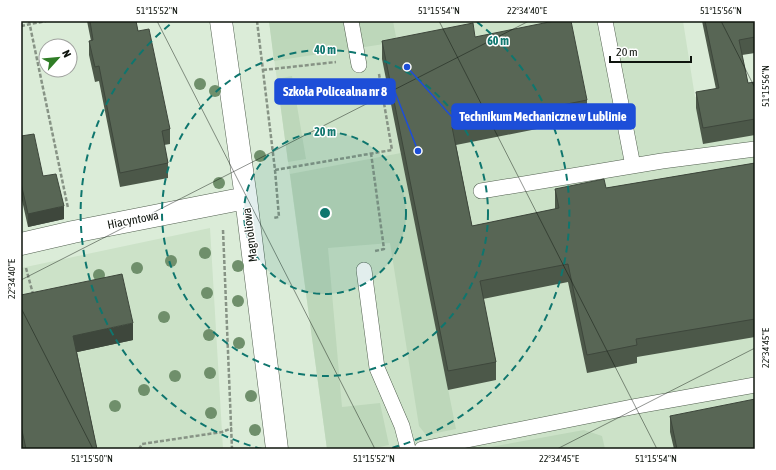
<svg xmlns="http://www.w3.org/2000/svg" width="776" height="470" viewBox="0 0 776 470" font-family="'Asap Condensed',sans-serif">
  <style>
    .built { fill: #cce2c8 }
    .green { fill: #bdd7ba }
    .lines { fill: none; stroke-linecap: round; stroke-linejoin: round }
    .service-casing { stroke: #536151; stroke-width: 16 }
    .minor-casing { stroke: #536151; stroke-width: 23 }
    .path { stroke: #879385; stroke-width: 2.5; stroke-dasharray: 4 2; stroke-linecap: butt }
    .service { stroke: #fff; stroke-width: 15 }
    .minor { stroke: #fff; stroke-width: 22 }
    .tree { fill: #6f8f6b }
    .wall { fill: #4c5849 }
    .shaded-wall { fill: #3e473c }
    .building { fill: #586655; stroke: #3e473c }
    .ticks { fill: none; stroke: #0e140d; stroke-width: 1; stroke-opacity: 0.45 }
    .ring { fill: none; stroke: #0f766e; stroke-width: 2; stroke-dasharray: 7 5 }
    .labels { text-anchor: middle; stroke-width: 3; stroke-linejoin: round; paint-order: stroke }
    .street-label { font-size: 12px; fill: #0e140d; stroke: #fff }
    .centre { fill: #0f766e; stroke: #fff; stroke-width: 2 }
    .ring-label { font-size: 12px; text-anchor: middle; font-weight: bold; fill: #0f766e; stroke: #fff; stroke-width: 3; stroke-linejoin: round; paint-order: stroke }
    .leader { fill: none; stroke: #1d4ed8; stroke-width: 1.5 }
    .callout-dot { fill: #1d4ed8; stroke: #fff; stroke-width: 1.5 }
    .callout { fill: #1d4ed8; stroke: #1d4ed8; stroke-width: 1.5 }
    .callout-label { font-size: 13px; text-anchor: middle; font-weight: bold; fill: #fff }
    .neatline { fill: none; stroke: #0e140d; stroke-width: 1.5 }
    .ticks-label { font-size: 10px; text-anchor: middle; fill: #0e140d }
  </style>
  <rect width="100%" height="100%" fill="#dbecd8"/>
  <!-- built -->
  <path class="built" d="M269,21H683L695,97L755,85V449H327Z
    M210,228L223,449H21V268Z"/>
  <!-- green -->
  <path class="green" d="M269,21H393L397,42L274,61Z
    M292,76L306,159L288,162L277,79Z
    M401,153L456,429L426,435L419,426L390,243L328,248L342,407L380,403L389,445L370,449H327L290,174Z
    M584,430L602,436L605,449H479Z"/>
  <g class="lines">
    <!-- service casing -->
    <g class="service-casing">
      <path id="service" d="M351,21L359,65
        M605,21L633,166
        M481,191L662,161L755,149
        M364,270L377,368L402,426L408,449
        M422,449L632,407L755,385"/>
    </g>
    <!-- minor casing -->
    <g class="minor-casing">
      <path id="minor" d="M221,21L246,198L277,449
        M21,244L73,232L246,198"/>
    </g>
    <!-- path -->
    <path class="path" d="M29,21L68,208
      M257,21L275,170L279,217L273,218
      M21,26L46,21
      M263,70L336,62
      M371,153L384,249L375,251
      M275,170L392,150L379,74
      M223,230L232,449
      M26,268L33,294
      M139,449L142,444L222,432L232,428"/>
    <!-- service -->
    <use href="#service" class="service"/>
    <!-- minor -->
    <use href="#minor" class="minor"/>
  </g>
  <!-- trees -->
  <g class="tree">
    <circle cx="200" cy="84" r="6"/>
    <circle cx="215" cy="91" r="6"/>
    <circle cx="260" cy="156" r="6"/>
    <circle cx="219" cy="183" r="6"/>
    <circle cx="205" cy="253" r="6"/>
    <circle cx="171" cy="261" r="6"/>
    <circle cx="238" cy="266" r="6"/>
    <circle cx="137" cy="268" r="6"/>
    <circle cx="99" cy="275" r="6"/>
    <circle cx="207" cy="293" r="6"/>
    <circle cx="238" cy="301" r="6"/>
    <circle cx="164" cy="317" r="6"/>
    <circle cx="209" cy="335" r="6"/>
    <circle cx="239" cy="343" r="6"/>
    <circle cx="210" cy="373" r="6"/>
    <circle cx="175" cy="376" r="6"/>
    <circle cx="144" cy="390" r="6"/>
    <circle cx="251" cy="396" r="6"/>
    <circle cx="115" cy="406" r="6"/>
    <circle cx="211" cy="413" r="6"/>
    <circle cx="255" cy="430" r="6"/>
  </g>
  <!-- wall -->
  <path class="wall" d="M87,21H136L138,31L170,129V144L164,145L168,163V178L120,187L99,81L95,82L89,55V41H91Z
    M702,21H755V53L742,55L748,83L755,82V135L703,144L696,108V92L716,89Z
    M475,37L587,100V119L456,145L472,226L555,209V189L606,188L755,163V337L637,357V363L587,373L568,282L483,299L496,362V380L448,390L382,59V41Z
    M21,136L43,176L64,219L28,227L21,196Z
    M21,295L133,340L77,352L97,449H22L21,443Z
    M670,416L755,449H674L670,432Z"/>
  <!-- shaded-wall -->
  <path class="shaded-wall" d="M64,206V219L28,227V214Z
    M133,323V340L73,353V336Z"/>
  <!-- building -->
  <path class="building" d="M90,21H136L138,31L149,29L170,129L162,131L168,163L120,173L99,66L95,67L89,41L93,40Z
    M554,21H571L587,100L452,127L472,226L559,208L555,189L604,179L606,188L755,163V319L636,339L637,345L587,355L568,264L480,281L496,362L448,371L382,41L473,23L475,37Z
    M705,21H755V37L739,40L748,83L755,82V119L703,128L696,92L719,88Z
    M34,134L43,176L56,174L64,206L28,214L21,183V136Z
    M122,274L133,323L73,336L97,449H26L21,426V295Z
    M755,399V449H677L670,416Z"/>
  <!-- ticks -->
  <path class="ticks" d="M157,21L375,449M439,21L657,449M721,21L755,88M21,280L529,21M21,308L93,449M557,449L755,348"/>
  <!-- distance rings -->
  <circle cx="325" cy="213" r="81" fill="#0f766e" fill-opacity=".12"/>
  <g class="ring">
    <circle cx="325" cy="213" r="81"/>
    <circle cx="325" cy="213" r="163"/>
    <path d="M262 449A244 244 0 0 1 173 22M477 22A244 244 0 0 1 388 449"/>
  </g>
  <g class="labels">
    <!-- street labels -->
    <g class="street-label">
      <text transform="translate(133 220) rotate(-11)" y="4">Hiacyntowa</text>
      <text transform="translate(250 235) rotate(-97)" y="4">Magnoliowa</text>
    </g>
  </g>
  <circle cx="325" cy="213" r="6" class="centre"/>
  <g class="ring-label">
    <text x="498" y="45">60 m</text>
    <text x="325" y="54">40 m</text>
    <text x="325" y="136">20 m</text>
  </g>
  <!-- callouts -->
  <path class="leader" d="M418 151L395 92M407 67L452 117"/>
  <g class="callout-dot">
    <circle cx="418" cy="151" r="4"/>
    <circle cx="407" cy="67" r="4"/>
  </g>
  <g class="callout">
    <rect x="275" y="79" width="120" height="25" rx="4"/>
    <rect x="452" y="104" width="183" height="25" rx="4"/>
  </g>
  <g class="callout-label">
    <text x="335" y="96">Szkoła Policealna nr 8</text>
    <text x="543" y="121">Technikum Mechaniczne w Lublinie</text>
  </g>
  <!-- border -->
  <rect width="776" height="470" fill="none" stroke="#ffffff" stroke-width="44"/>
  <!-- north arrow -->
  <g transform="translate(58 58) rotate(63)"><circle r="19" fill="#ffffff" stroke="#9fa19e"/>
  <path d="M0-3L7 15L0 10L-7 15Z" fill="#2f7d26"/>
  <text y="-6" font-size="11" font-weight="bold" text-anchor="middle" fill="#0e140d">N</text>
  </g>
  <!-- scale -->
  <path d="M610 56v6h81v-6" fill="none" stroke="#0e140d" stroke-width="2"/>
  <text x="616" y="56" font-size="12" fill="#0e140d" stroke="#ffffff" stroke-width="3" paint-order="stroke">20 m</text>
  <rect x="22" y="22" width="732" height="426" class="neatline"/>
  <g class="ticks-label">
    <text x="157" y="14">51°15'52"N</text>
    <text x="439" y="14">51°15'54"N</text>
    <text x="527" y="14">22°34'40"E</text>
    <text x="721" y="14">51°15'56"N</text>
    <text transform="translate(765 86) rotate(-90)" y="4">51°15'56"N</text>
    <text transform="translate(11 279) rotate(-90)" y="4">22°34'40"E</text>
    <text transform="translate(765 348) rotate(-90)" y="4">22°34'45"E</text>
    <text x="92" y="462">51°15'50"N</text>
    <text x="374" y="462">51°15'52"N</text>
    <text x="559" y="462">22°34'45"E</text>
    <text x="656" y="462">51°15'54"N</text>
  </g>
</svg>
